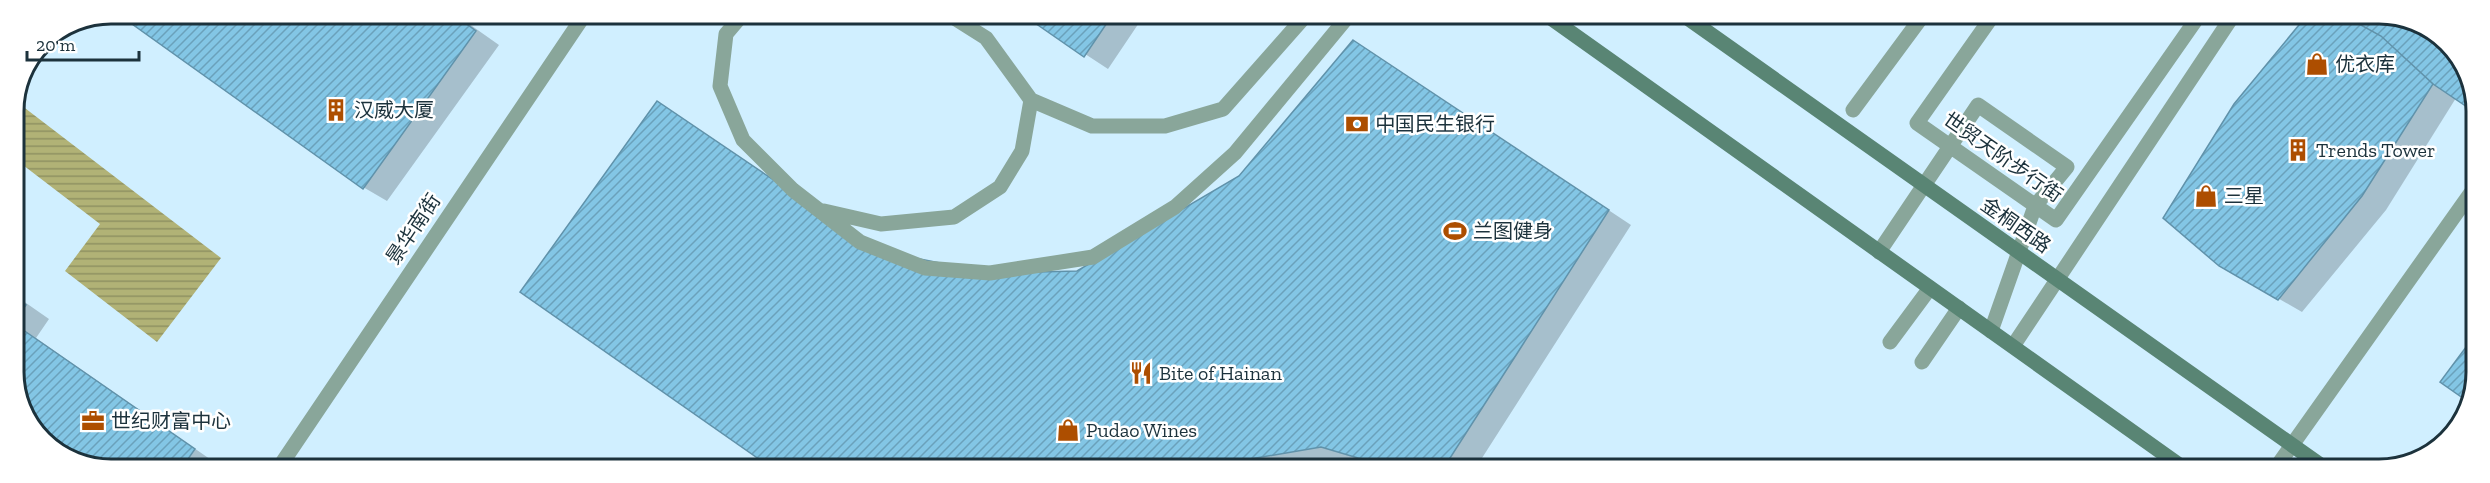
<svg xmlns="http://www.w3.org/2000/svg" width="2490" height="483" viewBox="0 0 2490 483" font-family="'Zilla Slab','Noto Sans SC',serif">
  <style>
    .water { fill: url(#water-rules) }
    .shadow { fill: #0003 }
    .building { fill: url(#building-hatch); stroke: #6092aa; stroke-width: 1.5 }
    .lines { fill: none; stroke-linecap: round; stroke-linejoin: round }
    .service { stroke: #89a69a; stroke-width: 15 }
    .pedestrian { stroke: #89a69a; stroke-width: 15 }
    .minor { stroke: #89a69a; stroke-width: 15 }
    .secondary { stroke: #598574; stroke-width: 15 }
    .labels { text-anchor: middle; stroke-width: 5; stroke-linejoin: round; paint-order: stroke }
    .poi-label { font-size: 20px; fill: #1c323c; stroke: #fff; text-anchor: start }
    .street-label { font-size: 20px; fill: #1c323c; stroke: #fff }
    .rim { fill: none; stroke: #1c323c; stroke-width: 3 }
  </style>
  <defs>
    <pattern id="water-rules" width="6" height="5" patternUnits="userSpaceOnUse" patternTransform="scale(1.5)"><rect width="6" height="5" fill="#b1b276"/><path d="M0 2.5h6" fill="none" stroke="#8f9162"/></pattern>
    <pattern id="building-hatch" width="6" height="6" patternUnits="userSpaceOnUse" patternTransform="scale(1.5)"><rect width="6" height="6" fill="#83c6e5"/><path d="M-1 1l2-2M0 6l6-6M5 7l2-2" fill="none" stroke="#6aa1bb"/></pattern>
  </defs>
  <rect width="100%" height="100%" fill="#d0efff"/>
  <!-- water -->
  <path class="water" d="M17,102L221,258L157,342L65,271L100,224L19,162L14,168V111Z"/>
  <!-- shadow -->
  <path class="shadow" d="M121,14H455L499,45L387,201L363,187Z
    M1024,14H1145L1108,69Z
    M2392,14L2448,42L2475,92V110L2456,98L2386,210L2302,312L2220,265Z
    M1376,56L1631,225L1475,469H1376L1346,460L1292,469H776L658,103L842,225L878,252L990,275L1077,273L1240,177Z
    M16,296L49,319L36,338L217,464L214,469H98L46,445L17,397Z"/>
  <!-- building -->
  <path class="building" d="M118,14H453L476,31L363,189Z
    M1022,14H1113L1084,57Z
    M2308,14H2341L2381,36L2433,84L2362,196L2278,300L2219,266L2163,218L2234,104Z
    M2341,14H2392L2448,42L2475,92L2473,111L2433,84L2381,36Z
    M1353,40L1609,210L1443,469H1395L1321,447L1192,469H773L520,292L657,101L818,210L870,249L990,273L1077,271L1239,176Z
    M16,297L26,305L16,319Z
    M16,325L195,449L181,469H98L46,445L17,397Z
    M2475,335L2476,385L2467,401L2440,382Z"/>
  <g class="lines">
    <!-- service -->
    <path class="service" d="M743,14L726,34L720,86L743,140L793,190L860,242L925,268L990,273L1093,257L1175,207L1235,153L1350,14
      M948,14L986,38L1031,100L1092,126H1165L1223,109L1307,14
      M824,211L881,224L954,217L1000,187L1022,151L1031,100
      M1890,342L1930,288
      M1922,362L1959,308"/>
    <!-- pedestrian -->
    <path class="pedestrian" d="M1994,14L1917,123L2056,220L2200,14
      M1853,110L1924,14
      M1879,252L1978,105L2067,167L2035,206L1991,331
      M2013,346L2234,14"/>
    <!-- minor -->
    <path class="minor" d="M278,469L585,14
      M2275,469L2475,187"/>
    <!-- secondary -->
    <path class="secondary" d="M1545,14L2185,469
      M1682,14L2326,469"/>
  </g>
  <!-- icons -->
  <defs>
    <g id="shop-bare" transform="scale(1.8)"><path d="M-5-2.5h2.3a2.7 3.5 0 0 1 5.4 0H5L5.5 6h-11ZM-1.5-2.5h3a1.5 2.3 0 0 0-3 0Z" fill="#ad4e00" stroke="#fff" stroke-width="2.5" paint-order="stroke"/></g>
    <g id="building-bare" transform="scale(1.8)"><path d="M-4-6H4V6H1V3H-1V6H-4ZM-2.5-4.3h1.7v1.8h-1.7ZM.8-4.3h1.7v1.8H.8ZM-2.5-1h1.7V.8h-1.7ZM.8-1h1.7V.8H.8Z" fill="#ad4e00" stroke="#fff" stroke-width="2.5" paint-order="stroke"/></g>
    <g id="bank-bare" transform="scale(1.8)"><path d="M-6-4H6V4H-6ZM0-2.3a2.3 2.3 0 1 0 0 4.6a2.3 2.3 0 1 0 0-4.6Z" fill="#ad4e00" stroke="#fff" stroke-width="2.5" paint-order="stroke"/></g>
    <g id="stadium-bare" transform="scale(1.8)"><path d="M0-5a6.5 5 0 1 0 0 10a6.5 5 0 1 0 0-10ZM-3.5-1.8h7v3.6h-7Z" fill="#ad4e00" stroke="#fff" stroke-width="2.5" paint-order="stroke"/></g>
    <g id="restaurant-bare" transform="scale(1.8)"><path d="M-5-6h1v4h1v-4h1v4h1v-4h1v5L-1.5 .5V6h-2V.5L-5-1ZM5-6V6H3V1.5H1.5Q1.5-4 5-6Z" fill="#ad4e00" stroke="#fff" stroke-width="2.5" paint-order="stroke"/></g>
    <g id="office-bare" transform="scale(1.8)"><path d="M-6-3h4V-5.5h4V-3h4V5H-6ZM-1-4.5V-3h2v-1.5ZM-6 0V1H6V0Z" fill="#ad4e00" stroke="#fff" stroke-width="2.5" paint-order="stroke"/></g>
  </defs>
  <g fill-rule="evenodd">
    <use href="#shop-bare" x="2317" y="64"/>
    <use href="#building-bare" x="336" y="110"/>
    <use href="#bank-bare" x="1357" y="124"/>
    <use href="#building-bare" x="2298" y="150"/>
    <use href="#shop-bare" x="2206" y="196"/>
    <use href="#stadium-bare" x="1455" y="231"/>
    <use href="#restaurant-bare" x="1141" y="373"/>
    <use href="#office-bare" x="93" y="421"/>
    <use href="#shop-bare" x="1068" y="430"/>
  </g>
  <g class="labels">
    <!-- poi labels -->
    <g class="poi-label">
      <text x="2335" y="71">优衣库</text>
      <text x="354" y="117">汉威大厦</text>
      <text x="1375" y="131">中国民生银行</text>
      <text x="2316" y="157">Trends Tower</text>
      <text x="2224" y="203">三星</text>
      <text x="1473" y="238">兰图健身</text>
      <text x="1159" y="380">Bite of Hainan</text>
      <text x="111" y="428">世纪财富中心</text>
      <text x="1086" y="437">Pudao Wines</text>
    </g>
    <!-- street labels -->
    <g class="street-label">
      <text transform="translate(2003 157) rotate(35)" y="7">世贸天阶步行街</text>
      <text transform="translate(2016 225) rotate(35)" y="7">金桐西路</text>
      <text transform="translate(413 229) rotate(-56)" y="7">景华南街</text>
    </g>
  </g>
  <!-- crop -->
  <path d="M0 0H2490V483H0ZM111 24H2379A87 87 0 0 1 2466 111V372A87 87 0 0 1 2379 459H111A87 87 0 0 1 24 372V111A87 87 0 0 1 111 24Z" fill="#fff" fill-rule="evenodd"/>
  <path class="rim" d="M111 24H2379A87 87 0 0 1 2466 111V372A87 87 0 0 1 2379 459H111A87 87 0 0 1 24 372V111A87 87 0 0 1 111 24Z"/>
  <!-- scale -->
  <path d="M27 51v9h112v-9" fill="none" stroke="#1c323c" stroke-width="3"/>
  <text x="36" y="51" font-size="18" fill="#1c323c" stroke="#ffffff" stroke-width="4.5" paint-order="stroke">20 m</text>
</svg>
